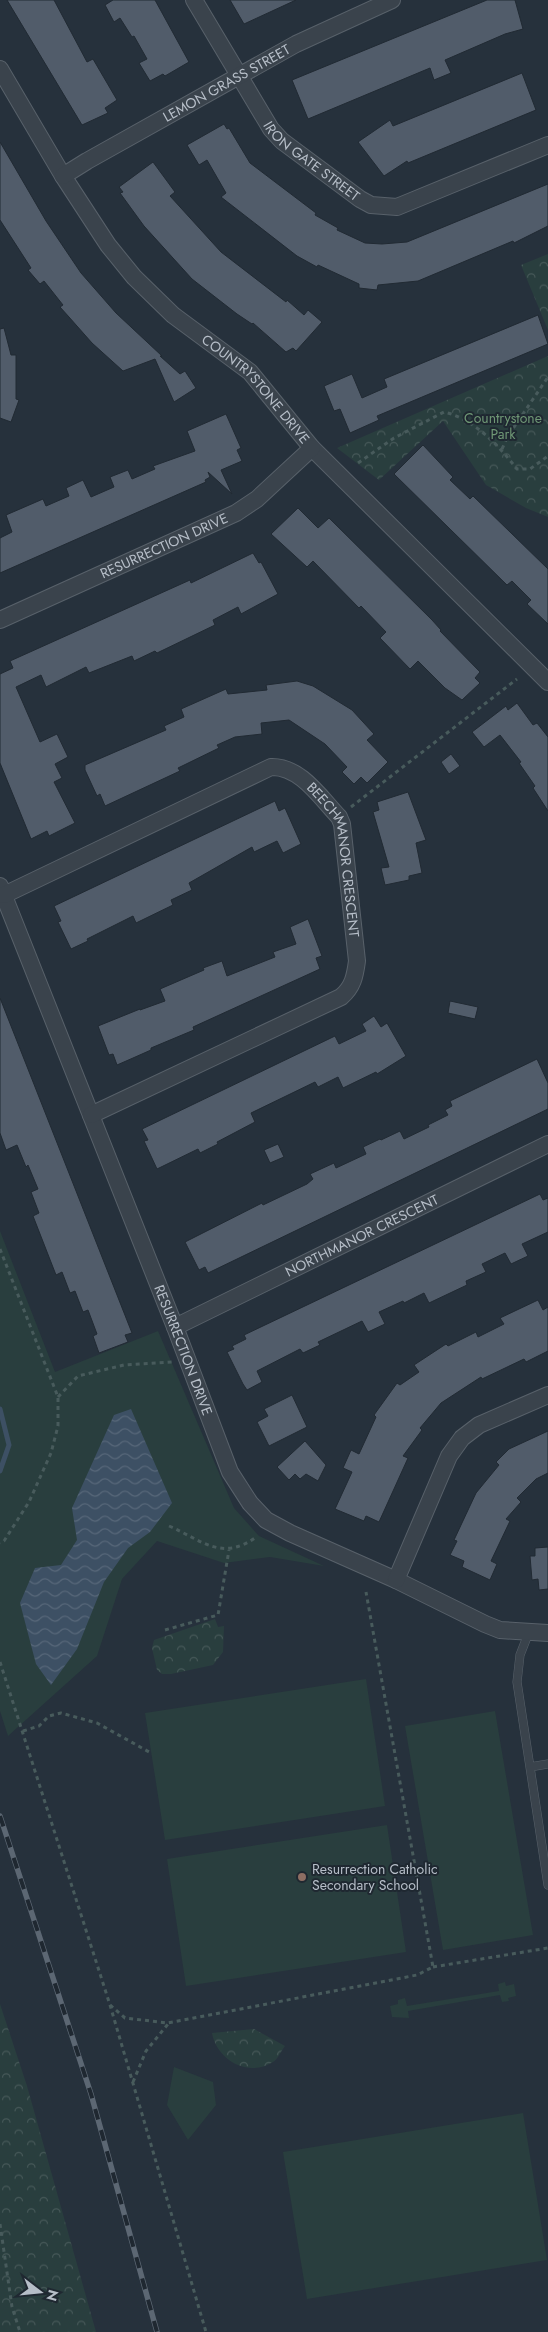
<svg xmlns="http://www.w3.org/2000/svg" width="548" height="2332" viewBox="0 0 548 2332" font-family="Jost,sans-serif">
  <style>
    .green { fill: #293e3e }
    .park { fill: url(#park-crowns) }
    .water { fill: url(#water-waves) }
    .lines { fill: none; stroke-linecap: round; stroke-linejoin: round }
    .stream { stroke: #3d5064; stroke-width: 5 }
    .building { fill: #515c6a; stroke: #212a33 }
    .lane-casing { stroke: #58616a; stroke-width: 9 }
    .street-casing { stroke: #58616a; stroke-width: 18 }
    .path { stroke: #485b5c; stroke-width: 3; stroke-dasharray: 4 4; stroke-linecap: butt }
    .lane { stroke: #3a434c; stroke-width: 8 }
    .street { stroke: #3a434c; stroke-width: 16 }
    .rail-casing { stroke: #5c6773; stroke-width: 5.5 }
    .rail { stroke: #1f2831; stroke-width: 4; stroke-dasharray: 11; stroke-linecap: butt }
    .education-dot { fill: #8d6e63; stroke: #1f2831; stroke-width: 2 }
    .labels { text-anchor: middle; stroke-width: 4; stroke-linejoin: round; paint-order: stroke }
    .street-label { font-size: 14px; fill: #b6bec8; stroke: #1f2831 }
    .park-label { font-size: 14px; fill: #6f9775; stroke: #1f2831 }
    .poi-label { font-size: 14px; fill: #b6bec8; stroke: #1f2831; text-anchor: start }
  </style>
  <defs>
    <pattern id="park-crowns" width="20" height="18" patternUnits="userSpaceOnUse" patternTransform="scale(1.25)"><rect width="20" height="18" fill="#293e3e"/><path d="M2 6a3 3 0 1 1 6 0M12 15a3 3 0 1 1 6 0" fill="none" stroke="#465858"/></pattern>
    <pattern id="water-waves" width="16" height="10" patternUnits="userSpaceOnUse" patternTransform="scale(1.25)"><rect width="16" height="10" fill="#3d5064"/><path d="M0 5q4-4 8 0t8 0" fill="none" stroke="#576779"/></pattern>
  </defs>
  <rect width="100%" height="100%" fill="#26313c"/>
  <!-- green -->
  <path class="green" d="M0,1231L55,1372L158,1331L234,1508L259,1536L324,1566L270,1557L224,1563L157,1541L122,1579L97,1656L8,1736L0,1711Z
    M366,1679L385,1806L165,1840L145,1713Z
    M495,1711L533,1935L443,1950L405,1726Z
    M387,1825L406,1952L186,1986L167,1859Z
    M505,1982L506,1986L514,1984L516,1996L508,1998L509,2001L502,2002L500,1995L408,2011L409,2018L392,2017L390,2006L398,2004V2000L405,1998L407,2006L499,1991L498,1984Z
    M174,2067L213,2082L216,2105L188,2140L167,2105Z
    M523,2113L547,2260L307,2299L283,2152Z"/>
  <!-- park -->
  <path class="park" d="M548,254V330L521,265Z
    M548,356V517L526,508L486,485L443,421L379,480L337,448Z
    M215,1619L218,1627L224,1626L223,1652L213,1665L171,1674H162L157,1670L152,1648L154,1640Z
    M0,2004L27,2086L96,2332H0Z
    M254,2029L285,2046C281,2051 278,2059 273,2062C248,2078 217,2060 212,2033Z"/>
  <!-- water -->
  <path class="water" d="M131,1409L172,1503L150,1532L128,1548L104,1582L77,1649L51,1685L36,1664L20,1603L35,1568L61,1565L77,1540L72,1508L114,1415Z"/>
  <g class="lines">
    <!-- stream -->
    <path class="stream" d="M0,1409L9,1445L0,1471"/>
  </g>
  <!-- building -->
  <path class="building" d="M7,0H54L87,62L93,59L117,100L105,108L108,113L82,125Z
    M113,0H155L189,62L165,76L163,74L150,81L139,63L147,59L134,36L132,37L120,18L114,22L105,5Z
    M230,0H296L244,24Z
    M487,0H515L523,29L505,34L445,60L451,73L434,80L430,68L308,119L292,80Z
    M522,73L536,110L408,163L407,161L384,176L358,142L390,120L393,126Z
    M224,124L227,129L229,128L250,163L316,213L315,215L338,228L337,230L365,243L382,244L407,242L548,184V226L514,243L513,241L418,281L378,285L377,290L359,288V284L318,265L317,267L297,256L221,197L226,193L207,160L199,165L187,145Z
    M0,142L46,221L81,273L116,313L162,356H160L180,374L185,371L196,388L174,402L155,359L123,371L92,343L69,317L60,307L63,305L44,281L40,284L28,270L31,268L0,220Z
    M153,162L175,192L170,196L221,252L286,302L287,300L304,315L308,310L322,322L296,351L293,348L286,352L253,323L252,324L237,314L192,279L144,226L120,193L123,192L119,187Z
    M538,315L548,344L377,416L379,420L350,433L340,409L334,411L324,386L352,374L362,398L387,387L384,379Z
    M4,328L11,355H16V399L19,400L11,422L0,418V329Z
    M226,414L241,448L237,450L242,461L221,470L232,494L208,472L210,477L205,480L206,482L0,573V538L12,532L6,515L43,499L46,506L69,496L66,488L83,480L91,497L114,487L110,477L128,470L132,479L155,469L153,466L195,451L187,431Z
    M423,445L453,477L450,480L470,499L473,496L548,569V624L527,604L531,600L512,581L507,585L394,474Z
    M298,508L318,528L329,518L432,620L441,630L440,631L480,672L475,678L480,683L462,700L445,688L418,661L410,669L380,638L386,632L361,606L359,608L313,561L307,567L271,534Z
    M253,553L259,563L261,562L278,594L241,614L238,607L213,620L215,625L157,653L155,651L134,661L132,656L89,673L86,667L46,687L41,675L16,687L40,742L57,734L68,757L55,764L62,778L54,782L75,823L49,836L47,831L31,839L0,763V674L13,668L10,661L190,580L191,583Z
    M297,681L313,686L352,710L374,734L367,740L388,762L367,783L361,777L354,784L342,772L347,767L325,744L289,720L261,723L262,734L235,737L217,745L219,748L178,768L180,771L105,806L100,794L97,796L85,770V765L166,730L164,726L184,717L181,709L226,689L228,694L267,690L266,685Z
    M517,703L533,725L537,723L548,737V811L533,788L535,786L519,763L521,762L500,735L484,747L472,732L506,706L508,710Z
    M451,754L460,766L449,774L441,762Z
    M408,792L426,840L416,843L422,873L409,876V880L385,885L381,868L389,867L373,812L379,810L377,802Z
    M275,801L279,811L285,808L301,844L283,853L277,841L254,852L252,847L189,883L192,890L171,900L173,905L136,923L133,916L87,939L88,941L71,949L58,922L61,921L54,906Z
    M308,919L322,956L316,958L320,969L193,1027L194,1030L151,1048V1050L133,1058L117,1065L113,1054L109,1055L98,1026L140,1009V1010L165,1001L160,989L204,970L203,968L222,961L227,976L275,957L273,952L296,944L290,927Z
    M0,998L132,1333L125,1335L128,1342L99,1353L93,1336L97,1334L88,1310L83,1312L75,1291L70,1293L62,1272L56,1275L33,1216L39,1213L31,1192L38,1189L28,1165L26,1167L17,1145L6,1150L0,1133Z
    M450,1001L478,1007L475,1019L448,1013Z
    M374,1016L381,1027L387,1023L406,1056L377,1074L376,1072L343,1088L338,1077L318,1087L315,1082L251,1113L255,1122L217,1142L218,1144L200,1153L198,1149L157,1169L144,1141L148,1140L142,1129L335,1036L339,1044L366,1031L362,1024Z
    M537,1059L548,1083V1109L208,1273L205,1267L199,1270L185,1242L262,1203L263,1205L307,1184L313,1179L310,1174L334,1163L336,1168L366,1154L363,1147L380,1139L381,1140L400,1131L404,1139L429,1127L428,1125L448,1115L445,1110L452,1106L450,1101Z
    M278,1144L284,1157L270,1163L264,1150Z
    M540,1194L543,1200L548,1198V1232L522,1244L528,1256L511,1264L505,1253L482,1264L486,1272L466,1281L467,1285L429,1303L424,1293L404,1303L403,1301L379,1312L385,1324L368,1332L362,1321L318,1342L320,1345L303,1353L300,1349L257,1371L262,1382L247,1390L243,1384L227,1352L234,1349L232,1346L246,1339L244,1335Z
    M538,1300L543,1310L548,1307V1351L526,1362L524,1359L482,1379L481,1377L441,1403L420,1428L422,1430L403,1456L408,1458L379,1522L366,1516L364,1521L335,1509L352,1472L343,1468L351,1450L359,1454L376,1417L374,1415L397,1383L400,1385L419,1372L414,1365L446,1344L448,1346L476,1332L478,1337L504,1324L500,1318Z
    M292,1395L307,1427L269,1446L257,1422L268,1416L264,1409Z
    M548,1431V1473L536,1479L517,1498L521,1502L506,1519L510,1521L491,1561L497,1564L490,1580L462,1567L464,1561L450,1555L457,1541L454,1540L476,1493L499,1465L496,1462L509,1449Z
    M305,1441L326,1465L318,1481L306,1474L300,1479L295,1474L289,1480L277,1467Z
    M548,1547V1589L539,1590L538,1579L532,1580L530,1556H535V1548Z"/>
  <g class="lines">
    <!-- lane casing -->
    <g class="lane-casing">
      <path id="lane" d="M529,1632L520,1655L517,1682L548,1885
        M530,1767L548,1764"/>
    </g>
    <!-- street casing -->
    <g class="street-casing">
      <g id="street">
        <path id="s1" d="M194,0L271,129L282,141L360,199L371,205L397,207L548,145"/>
        <path id="s2" d="M0,69L63,176L108,245L134,277L173,315L250,372L312,448L548,682"/>
        <path id="s3" d="M63,176L87,161L296,44L392,0"/>
        <path id="s4" d="M0,620L236,513L257,499L312,448"/>
        <path id="s5" d="M0,886L175,1327L230,1472L250,1503L266,1520L290,1533L396,1580L485,1624L500,1630L548,1633"/>
        <path id="s6" d="M4,895L271,767C300,766 320,797 339,817L342,824L357,961C355,976 353,987 341,997L91,1115"/>
        <path id="s7" d="M175,1327L548,1144"/>
        <path d="M396,1580L449,1456L462,1438L479,1425L548,1395"/>
      </g>
    </g>
    <!-- path -->
    <path class="path" d="M502,449L508,436L548,377
      M358,463L394,438L444,412C474,419 498,445 517,469H530L548,456
      M351,807L517,679
      M0,1249L58,1397V1426L51,1453L29,1502L4,1541L0,1543
      M58,1397L78,1376L124,1365L172,1362
      M169,1526C203,1541 221,1561 255,1538
      M165,1630L218,1615L229,1550
      M0,1662L110,2005L206,2332
      M23,1731L39,1726L49,1716L61,1713L97,1723L151,1753
      M433,1967L548,1948
      M110,2005L125,2018L168,2023L417,1975L433,1967L366,1592
      M133,2082L146,2051L168,2024
      M0,2224L12,2307L20,2332"/>
    <!-- lane -->
    <use href="#lane" class="lane"/>
    <!-- street -->
    <use href="#street" class="street"/>
    <!-- rail casing -->
    <g class="rail-casing">
      <path id="rail" d="M0,1816L91,2094L157,2332"/>
    </g>
    <!-- rail -->
    <use href="#rail" class="rail"/>
  </g>
  <!-- markers -->
  <circle class="education-dot" cx="302" cy="1877" r="5"/>
  <g class="labels">
    <!-- street labels -->
    <g class="street-label">
      <text dy="5" stroke="none"><textPath href="#s3" startOffset="188">LEMON GRASS STREET</textPath></text>
      <text dy="5" stroke="none"><textPath href="#s1" startOffset="202">IRON GATE STREET</textPath></text>
      <text dy="5" stroke="none"><textPath href="#s2" startOffset="414">COUNTRYSTONE DRIVE</textPath></text>
      <text dy="5" stroke="none"><textPath href="#s4" startOffset="180">RESURRECTION DRIVE</textPath></text>
      <text dy="5" stroke="none"><textPath href="#s6" startOffset="422">BEECHMANOR CRESCENT</textPath></text>
      <text dy="5" stroke="none"><textPath href="#s7" startOffset="208">NORTHMANOR CRESCENT</textPath></text>
      <text dy="5" stroke="none"><textPath href="#s5" startOffset="499">RESURRECTION DRIVE</textPath></text>
    </g>
    <!-- park labels -->
    <g class="park-label">
      <text x="503" y="423">Countrystone<tspan x="503" dy="16">Park</tspan></text>
    </g>
    <!-- poi labels -->
    <g class="poi-label">
      <text x="312" y="1874">Resurrection Catholic<tspan x="312" dy="16">Secondary School</tspan></text>
    </g>
  </g>
  <!-- north arrow -->
  <g transform="translate(40 2292) rotate(106)" stroke="#1f2831" stroke-width="4" paint-order="stroke">
  <path d="M0-4L9 19L0 12L-9 19Z" fill="#b6bec8"/>
  <text y="-8" font-size="14" font-weight="bold" text-anchor="middle" fill="#b6bec8">N</text>
  </g>
</svg>
